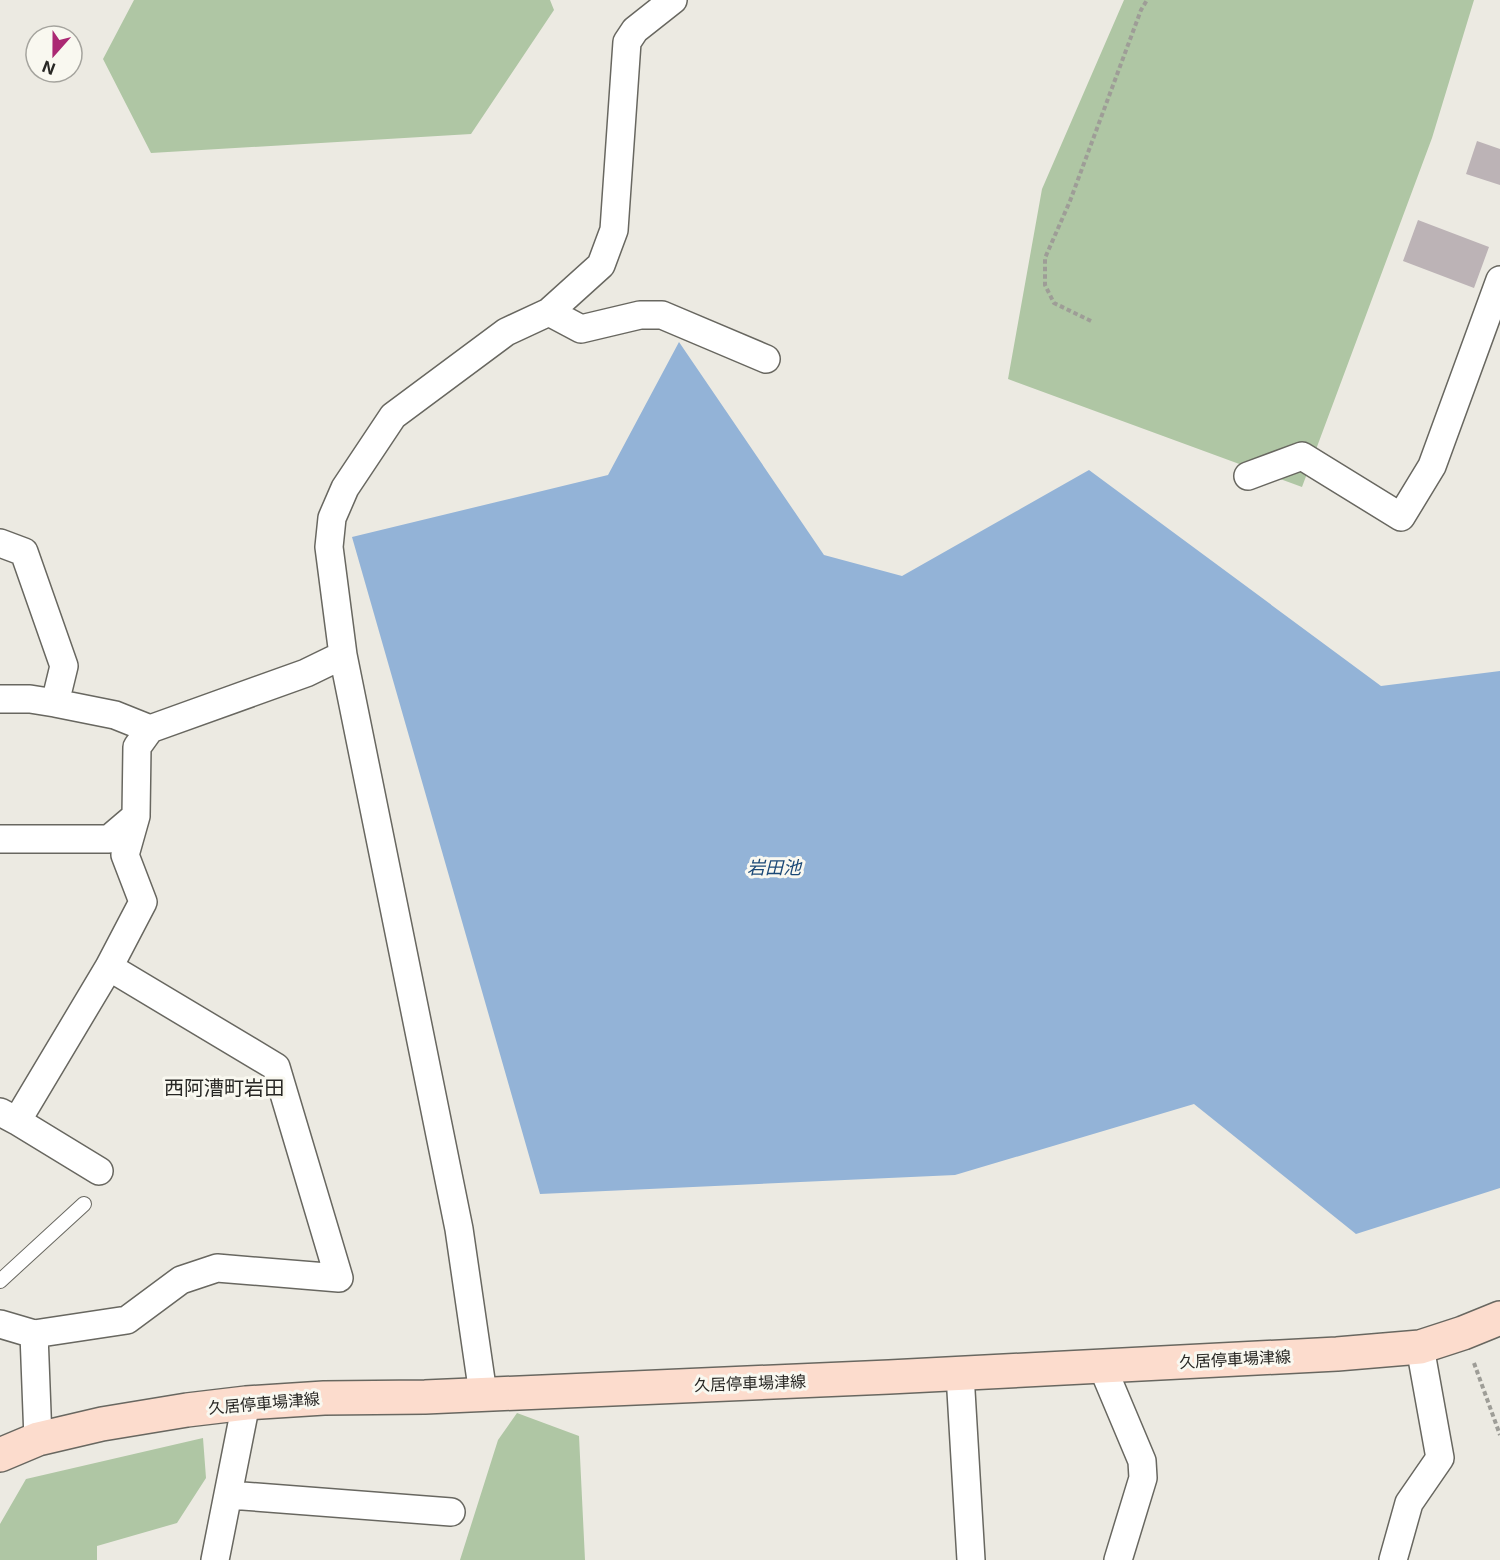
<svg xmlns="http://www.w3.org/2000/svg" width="1500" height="1560" viewBox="0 0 1500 1560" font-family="Inter,'Noto Sans JP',sans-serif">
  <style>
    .green { fill: #afc6a4 }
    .water { fill: #93b3d7 }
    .building { fill: #bcb3b6 }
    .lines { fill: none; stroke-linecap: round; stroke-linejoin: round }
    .service-casing { stroke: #686760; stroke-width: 16 }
    .minor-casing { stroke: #686760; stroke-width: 30 }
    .secondary-casing { stroke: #686760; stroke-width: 36 }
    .path { stroke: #9e9d97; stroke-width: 4; stroke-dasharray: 4.5 3; stroke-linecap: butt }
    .service { stroke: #fff; stroke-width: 14 }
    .minor { stroke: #fff; stroke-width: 27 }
    .secondary { stroke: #fcdccd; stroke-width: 33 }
    .labels { text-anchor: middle; stroke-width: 6; stroke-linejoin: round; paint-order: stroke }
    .street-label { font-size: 16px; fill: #282724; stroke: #f9f8f0 }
    .water-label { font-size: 18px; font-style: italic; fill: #1a4876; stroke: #f9f8f0 }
    .quarter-label { font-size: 20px; fill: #282724; stroke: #f9f8f0 }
  </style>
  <rect width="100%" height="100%" fill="#eceae2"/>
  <!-- green -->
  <path class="green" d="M134,0H550L554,10L471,134L151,153L103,59Z
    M1124,0H1474L1432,138L1302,487L1008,379L1042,189Z
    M517,1413L579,1436L585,1560H460L498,1440Z
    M203,1438L206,1478L177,1523L97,1546V1560H0V1524L26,1479Z"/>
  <!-- water -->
  <path class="water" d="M679,342L824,555L902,576L1089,470L1381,686L1500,671V1188L1356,1234L1194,1104L955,1175L540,1194L352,537L608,475Z"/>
  <!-- building -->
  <path class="building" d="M1477,141L1500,149V185L1466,174Z
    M1418,220L1489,247L1474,288L1403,261Z"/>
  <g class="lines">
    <!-- service casing -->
    <g class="service-casing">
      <path id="service" d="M0,1281L84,1204"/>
    </g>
    <!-- minor casing -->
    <g class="minor-casing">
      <path id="minor" d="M549,312L581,329L640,315H662L766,359
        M1248,476L1302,456L1401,517L1432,466L1500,280
        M0,543L24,552L64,666L55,703L115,715L150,729
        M0,699H30L55,703
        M0,839H109L136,816L137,747L150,729L306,673L343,655
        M0,1112L17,1121L109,967L143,902L125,855L136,816
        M17,1121L99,1171
        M0,1324L34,1334L38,1439
        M34,1334L127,1320L181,1280L217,1268L339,1278L276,1067L109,967
        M1102,1366L1142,1461L1143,1478L1118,1560
        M960,1374L971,1560
        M483,1394L459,1229L343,655L329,547L332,518L345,488L393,416L506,332L549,312L601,265L614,230L627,42L635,30L673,0
        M229,1495L451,1512
        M215,1560L246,1403
        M1393,1560L1409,1503L1440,1458L1420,1347"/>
    </g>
    <!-- secondary casing -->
    <g class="secondary-casing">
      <path id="secondary" d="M0,1455L38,1439L102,1424L187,1410L246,1403L324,1398L425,1397L889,1377L1337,1354L1420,1347L1463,1333L1500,1318"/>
    </g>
    <!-- path -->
    <path class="path" d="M1091,321L1054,303L1045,285V258L1070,201L1141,10L1147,0
      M1474,1363L1500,1435"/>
    <!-- service -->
    <use href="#service" class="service"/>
    <!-- minor -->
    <use href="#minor" class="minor"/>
    <!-- secondary -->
    <use href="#secondary" class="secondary"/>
  </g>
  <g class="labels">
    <!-- street labels -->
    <g class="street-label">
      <text transform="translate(1235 1359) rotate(-3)" y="6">久居停車場津線</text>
      <text transform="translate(750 1383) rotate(-2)" y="6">久居停車場津線</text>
      <text transform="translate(264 1403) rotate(-5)" y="6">久居停車場津線</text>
    </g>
    <!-- water labels -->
    <g class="water-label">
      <text x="774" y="874">岩田池</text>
    </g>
    <!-- quarter labels -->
    <g class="quarter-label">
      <text x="224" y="1095">西阿漕町岩田</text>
    </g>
  </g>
  <!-- north arrow -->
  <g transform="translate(54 54) rotate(201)"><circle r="28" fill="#f9f8f0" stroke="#a5a49e" stroke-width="1.5"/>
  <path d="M0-4.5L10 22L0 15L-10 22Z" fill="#ab2873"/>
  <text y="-9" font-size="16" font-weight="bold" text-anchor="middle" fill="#282724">N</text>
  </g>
</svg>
